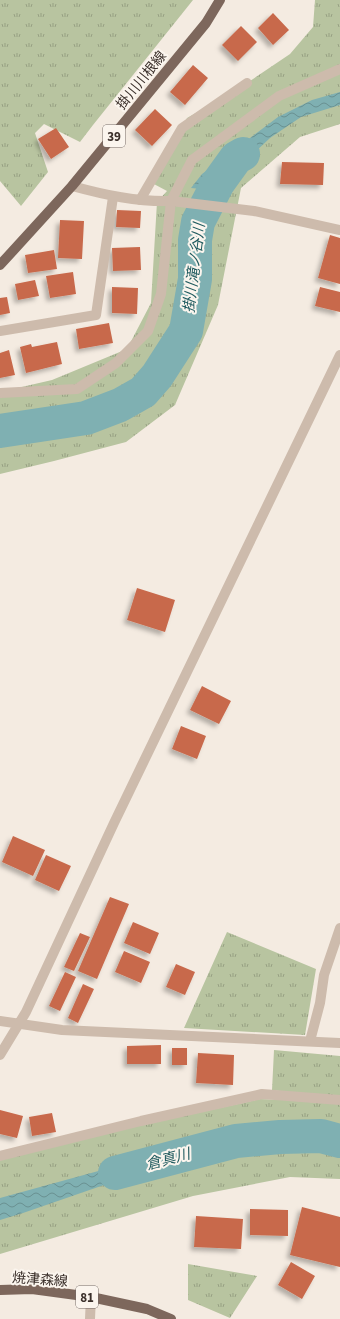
<svg xmlns="http://www.w3.org/2000/svg" width="340" height="1319" viewBox="0 0 340 1319" font-family="'Source Sans 3','Noto Sans JP',sans-serif">
  <style>
    .grass { fill: url(#grass-tufts) }
    .water { fill: url(#water-waves) }
    .lines { fill: none; stroke-linecap: round; stroke-linejoin: round }
    .river { stroke: #7fb0b2; stroke-width: 34 }
    .building { fill: #c8694b; filter: url(#shadow) }
    .lane { stroke: #cdbbac; stroke-width: 10 }
    .street { stroke: #cdbbac; stroke-width: 10 }
    .primary { stroke: #7d675c; stroke-width: 10 }
    .labels { text-anchor: middle; stroke-width: 4; stroke-linejoin: round; paint-order: stroke }
    .shield { fill: #fbf5ee; stroke: #756b66; stroke-width: 1 }
    .shield-label { font-size: 13px; font-weight: bold; fill: #3b302b }
    .street-label { font-size: 14px; fill: #3b302b; stroke: #fbf5ee }
    .water-label { font-size: 15px; font-style: italic; fill: #1f5a5e; stroke: #fbf5ee }
  </style>
  <defs>
    <pattern id="grass-tufts" width="24" height="20" patternUnits="userSpaceOnUse"><rect width="24" height="20" fill="#b8c4a0"/><path d="M3 7l-1-3M5 7V3M7 7l1-3M15 17l-1-3M17 17v-4M19 17l1-3" fill="none" stroke="#97a083"/></pattern>
    <pattern id="water-waves" width="16" height="10" patternUnits="userSpaceOnUse"><rect width="16" height="10" fill="#7fb0b2"/><path d="M0 5q4-4 8 0t8 0" fill="none" stroke="#699091"/></pattern>
    <filter id="shadow"><feDropShadow dx="-3.5" dy="3.5" stdDeviation="2" flood-color="#0004"/></filter>
  </defs>
  <rect width="100%" height="100%" fill="#f4ebe1"/>
  <!-- grass -->
  <path class="grass" d="M0,0H193L93,125L80,142L44,124L35,133L48,172L21,206L0,181Z
    M315,0H340V124L300,137L241,188L218,305L175,405L126,442L54,461L0,474V392L52,380L127,349L151,303L157,202L167,191L152,183L187,118L238,89L290,54L313,27Z
    M227,932L316,969L305,1035L184,1028Z
    M274,1050L340,1056V1099L272,1090Z
    M260,1099L340,1102V1179L290,1177L193,1196L0,1254V1156Z
    M188,1264L257,1276L230,1318L188,1300Z"/>
  <!-- water -->
  <path class="water" d="M340,92V105L301,117L270,138L227,178L221,191L191,188L202,174L278,117L312,100Z
    M321,1129L340,1134V1153L334,1151L237,1152L245,1145L242,1133Z
    M164,1153L159,1166L23,1213L0,1220V1198Z"/>
  <g class="lines">
    <!-- river -->
    <path class="river" d="M0,431L86,418L120,405L143,392L157,376L186,331L195,279V240L198,222L218,183L236,158L243,154
      M115,1173L236,1141L280,1137L321,1136L340,1141"/>
  </g>
  <!-- building -->
  <path class="building" d="M273,13L289,30L273,45L258,28Z
    M241,26L257,42L238,61L222,45Z
    M193,65L208,78L185,105L170,92Z
    M155,109L172,125L152,146L135,130Z
    M56,128L69,147L51,159L38,139Z
    M282,162L324,163L323,185L280,184Z
    M117,210L141,211L140,228L116,227Z
    M60,220L84,221L82,259L58,258Z
    M330,235L340,238V284L318,278Z
    M140,247L141,270L113,271L112,248Z
    M54,250L57,269L28,273L25,255Z
    M73,272L76,294L50,298L46,276Z
    M35,280L39,296L18,300L15,284Z
    M112,287L138,288L137,314L112,313Z
    M320,287L340,292V312L315,306Z
    M7,297L10,313L0,315V298Z
    M109,323L113,343L79,349L76,329Z
    M57,342L62,364L26,373L20,347L31,344L32,347Z
    M9,350L15,375L0,378V353Z
    M137,588L175,600L165,632L127,620Z
    M202,686L231,701L219,724L190,710Z
    M181,726L206,736L197,759L172,749Z
    M13,836L45,850L33,876L2,862Z
    M46,855L71,866L59,891L35,880Z
    M110,897L129,904L97,979L78,971Z
    M133,922L159,933L150,954L124,943Z
    M80,933L90,937L74,971L64,967Z
    M124,951L150,962L141,983L115,972Z
    M176,964L195,972L185,995L166,987Z
    M65,972L76,977L60,1011L49,1006Z
    M83,984L94,989L78,1023L68,1018Z
    M161,1045V1064H127V1046Z
    M172,1048H187V1065H172Z
    M198,1053L234,1055L233,1085L196,1083Z
    M0,1110L23,1116L17,1138L0,1134Z
    M52,1113L56,1132L32,1136L29,1117Z
    M302,1207L340,1217V1267L290,1255Z
    M250,1209L288,1210V1236L250,1235Z
    M196,1216L243,1219L241,1249L194,1247Z
    M291,1262L315,1276L302,1299L278,1285Z"/>
  <g class="lines">
    <!-- lane -->
    <path class="lane" d="M140,200L182,128L247,83
      M310,1041L320,1003L324,975L340,928
      M0,1156L141,1121L262,1094L340,1100"/>
    <!-- street -->
    <path class="street" d="M72,186C105,195 137,202 171,201L254,211L340,230
      M0,331L96,315L113,197
      M0,393L77,389L116,363L148,331L161,294L171,201L192,160L279,96L340,69
      M0,1021L62,1030L340,1043
      M0,1055L26,1012L114,823L340,355
      M90,1319L91,1297"/>
    <!-- primary -->
    <path class="primary" d="M0,265L72,186L206,23L220,0
      M0,1290L32,1289L91,1297L147,1309L171,1319"/>
  </g>
  <g class="labels">
    <!-- shield labels -->
    <g class="shield">
      <rect x="103" y="125" width="22" height="22" rx="3"/>
      <rect x="76" y="1286" width="22" height="22" rx="3"/>
    </g>
    <g class="shield-label">
      <text x="114" y="141">39</text>
      <text x="87" y="1302">81</text>
    </g>
    <!-- street labels -->
    <g class="street-label">
      <text transform="translate(141 80) rotate(-51)" y="5">掛川川根線</text>
      <text transform="translate(40 1279) rotate(4)" y="5">焼津森線</text>
    </g>
    <!-- water labels -->
    <g class="water-label">
      <text transform="translate(194 268) rotate(-83)" y="5">掛川滝ノ谷川</text>
      <text transform="translate(168 1159) rotate(-15)" y="5">倉真川</text>
    </g>
  </g>
</svg>
